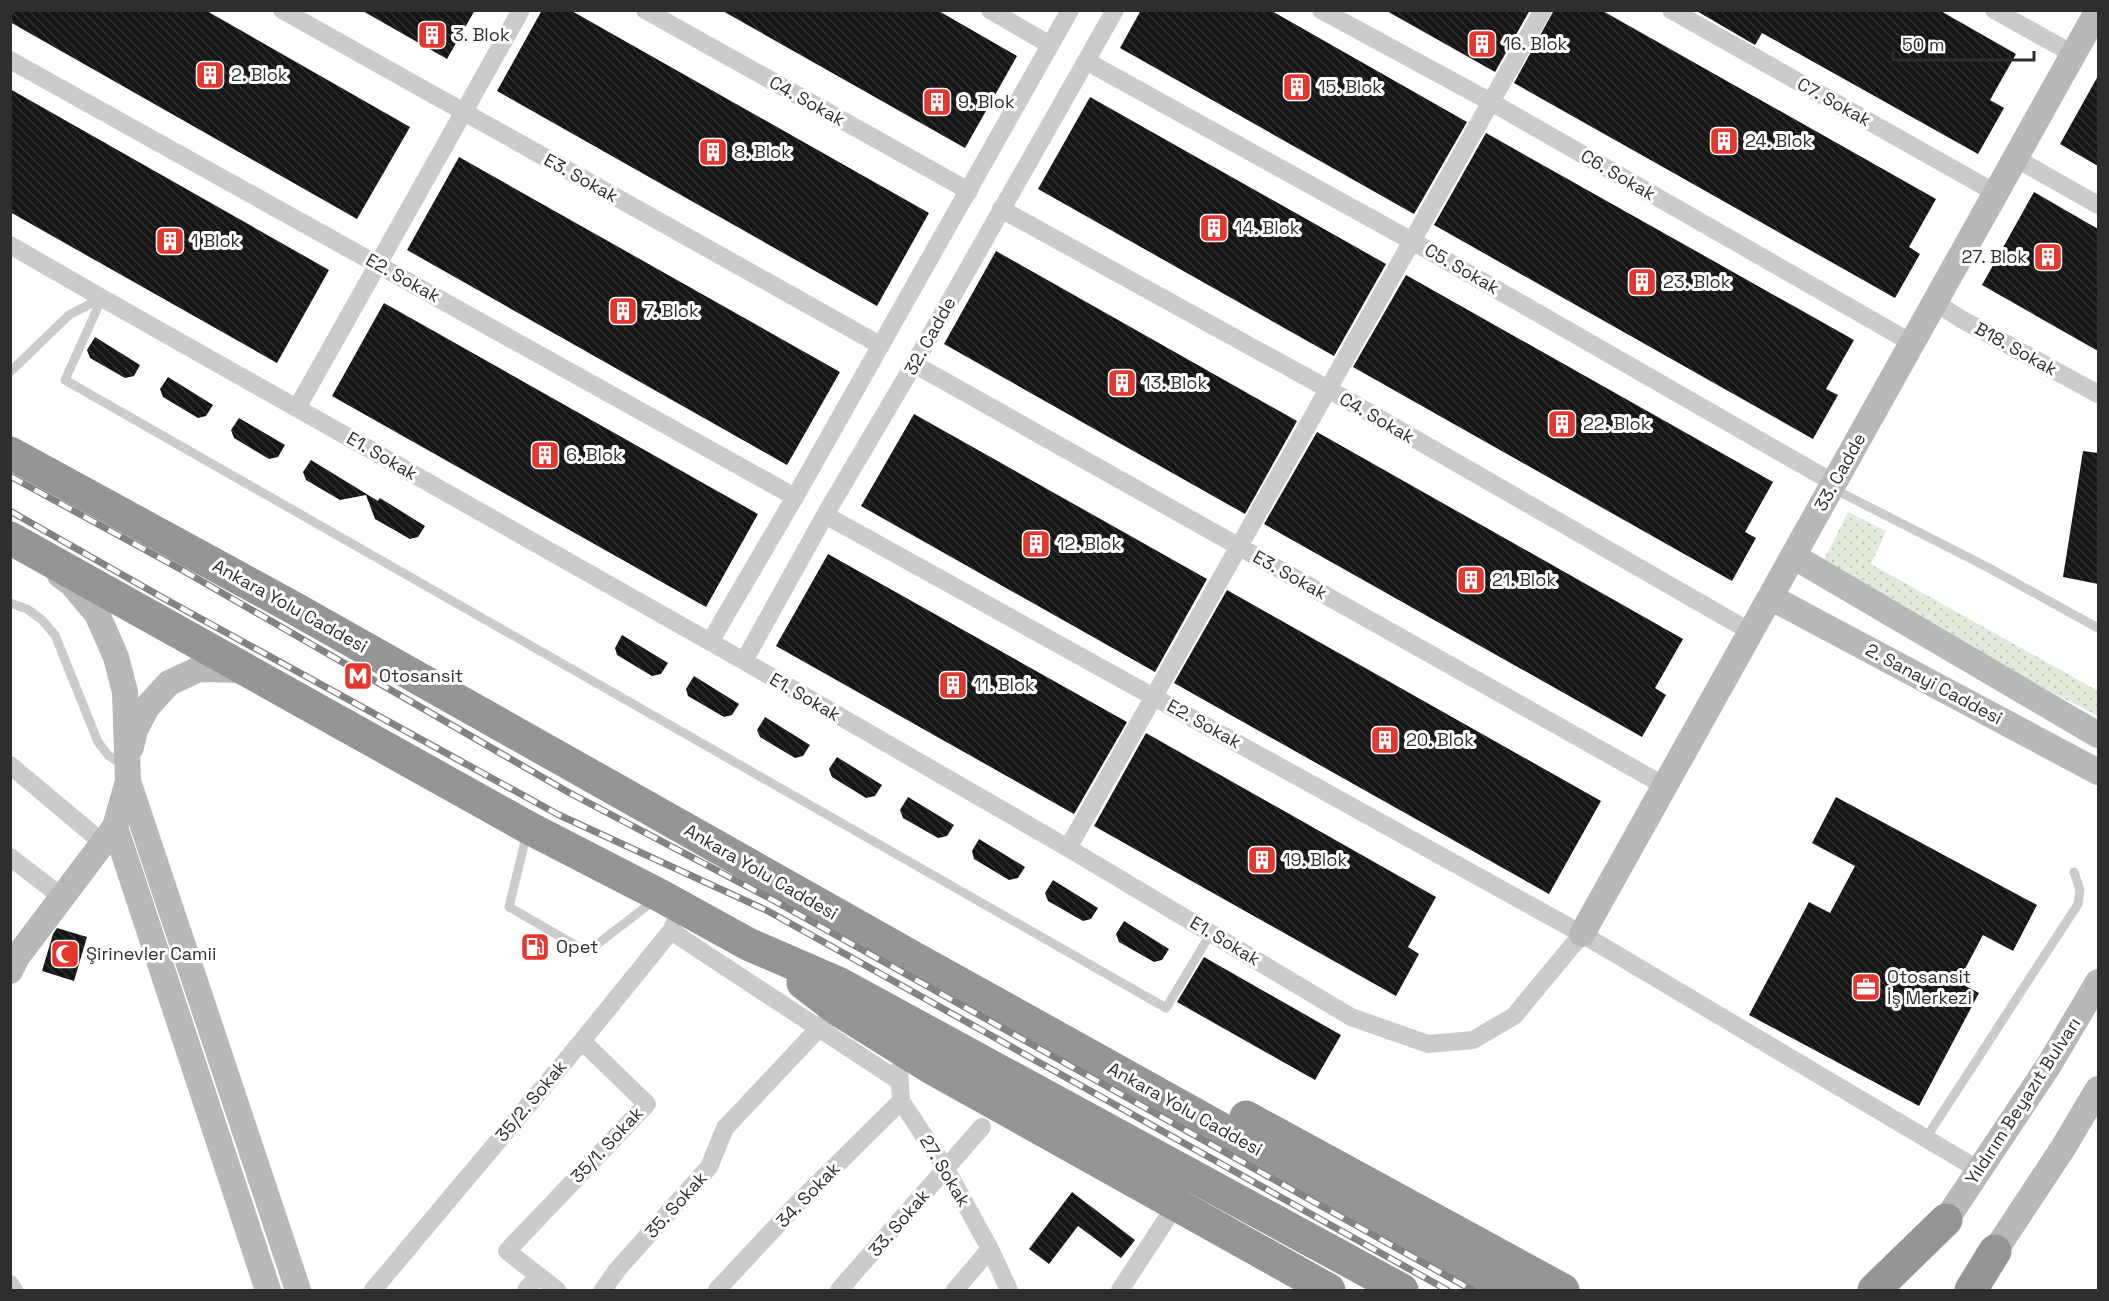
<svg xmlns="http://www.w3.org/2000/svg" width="2109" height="1301" viewBox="0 0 2109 1301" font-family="'Space Grotesk',sans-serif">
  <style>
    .grass { fill: url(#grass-dots) }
    .building { fill: url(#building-back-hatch) }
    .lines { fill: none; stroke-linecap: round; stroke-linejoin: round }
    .lane { stroke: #cbcbcb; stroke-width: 9 }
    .street { stroke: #cbcbcb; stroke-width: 18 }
    .secondary { stroke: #b8b8b8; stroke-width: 26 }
    .highway { stroke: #959595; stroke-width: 33 }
    .rail-casing { stroke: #838383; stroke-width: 7 }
    .rail { stroke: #fff; stroke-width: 4.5; stroke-dasharray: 14; stroke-linecap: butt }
    .labels { text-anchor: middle; stroke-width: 6; stroke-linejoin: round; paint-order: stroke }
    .poi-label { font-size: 18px; fill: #2e2e2e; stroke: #fff; text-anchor: start }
    .street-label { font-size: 18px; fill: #2e2e2e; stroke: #fff }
  </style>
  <defs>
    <pattern id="grass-dots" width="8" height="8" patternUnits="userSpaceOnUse" patternTransform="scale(1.5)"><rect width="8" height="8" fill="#e2ebdb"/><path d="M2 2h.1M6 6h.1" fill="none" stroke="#c2cabc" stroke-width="1.8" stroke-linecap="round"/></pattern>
    <pattern id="building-back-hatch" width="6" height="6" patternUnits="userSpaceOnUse" patternTransform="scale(1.5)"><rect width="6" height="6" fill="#151515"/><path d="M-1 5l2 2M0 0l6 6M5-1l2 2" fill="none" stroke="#2f2f2f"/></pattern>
  </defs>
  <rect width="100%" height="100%" fill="#fff"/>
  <!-- grass -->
  <path class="grass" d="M1848,512L1886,531L1871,564L2098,691V716L2032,682L1822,564Z"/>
  <!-- building -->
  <path class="building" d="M10,10H205L410,127L357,219L10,22Z
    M361,10H475L447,59Z
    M542,10H570L929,213L877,306L497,91Z
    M721,10H937L1017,56L965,148Z
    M1141,10H1270L1467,122L1414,214L1120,48Z
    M1385,10H1530L1495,72Z
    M1554,10H1601L1936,199L1909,247L1920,254L1895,298L1514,83Z
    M1695,10H1939L2016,54L1990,100L2004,108L1978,154L1762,33L1755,45Z
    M2098,76V166L2060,144Z
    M10,89L329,270L277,363L10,212Z
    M1090,97L1386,264L1334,356L1038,189Z
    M1486,133L1854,340L1826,389L1838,395L1813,439L1434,225Z
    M459,157L840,372L787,465L407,250Z
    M2034,192L2098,229V351L1982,285Z
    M996,251L1297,421L1245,514L944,344Z
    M1406,275L1773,482L1745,532L1756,538L1732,581L1353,367Z
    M384,303L758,514L706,607L332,396Z
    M95,337L140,365L134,376L125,378L90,358L87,350Z
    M168,377L213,405L206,416L198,418L163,397L160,389Z
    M914,414L1207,579L1155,672L861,506Z
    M239,418L285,445L278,457L269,459L234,438L231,430Z
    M1317,432L1683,639L1655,688L1666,695L1642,737L1264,524Z
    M2083,451L2098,453V584L2063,577Z
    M311,460L378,501L380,498L425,526L418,537L410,539L375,519L366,495L340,500L306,480L303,472Z
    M828,554L1127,722L1074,814L776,646Z
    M1227,590L1601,801L1549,894L1174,683Z
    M622,635L668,663L661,674L652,676L617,655L615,648Z
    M694,676L739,704L732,715L724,717L688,696L686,689Z
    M765,717L810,745L803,756L795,758L760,737L757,730Z
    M1146,733L1436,897L1408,947L1419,954L1396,996L1094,826Z
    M837,757L882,785L875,796L866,798L832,777L829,769Z
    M908,797L954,825L947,836L938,838L903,818L900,810Z
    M1836,797L2037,905L2013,951L1983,935L1958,982L1979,993L1919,1106L1749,1015L1809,902L1830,913L1855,866L1812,843Z
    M979,839L1025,867L1018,878L1009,880L974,859L972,851Z
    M1053,880L1098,908L1091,919L1083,921L1048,901L1045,893Z
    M1124,921L1169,949L1162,960L1154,962L1119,942L1116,934Z
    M57,928L87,937L74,981L42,971L53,934Z
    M1204,957L1341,1035L1315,1080L1177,1002Z
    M1072,1192L1135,1240L1121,1258L1078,1226L1049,1264L1029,1249Z"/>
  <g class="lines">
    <!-- lane -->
    <path class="lane" d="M102,298L65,380L1166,1008L1211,933
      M10,372L69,315L102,298
      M1832,488L1989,568L2098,628
      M10,603L27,609L42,620L55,635L98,742L108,755L124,766
      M527,833L509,907L587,952L656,899
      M1926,1138L2078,904L2080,890L2074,872"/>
    <!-- street -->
    <path class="street" d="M282,10L880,345
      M645,10L969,191
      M990,10L1050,45
      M1321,10L1491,102L1912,343
      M1671,10L1996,193
      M1994,10L2073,54
      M10,60L795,497
      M1086,61L1412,241L1834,483
      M2015,158L2098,205
      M1001,209L1328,389L1751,632
      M10,245L102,298L744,661L1068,848L1351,1017L1428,1044L1473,1040L1514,1016L1582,934
      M1935,302L1961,319L2098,394
      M914,364L1665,786
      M297,408L521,10
      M825,515L1582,934L1979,1170
      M710,642L795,497L1070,10
      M744,661L825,515L914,364L1115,10
      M10,765L103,843
      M1068,848L1543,10
      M10,857L62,897
      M671,931L899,1081
      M899,1070L901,1101L946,1169L990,1249L1009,1290
      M10,1284L14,1290
      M373,1290L582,1041L671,931L682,907
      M526,1290L538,1276
      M557,1290L507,1251L647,1104L582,1041
      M603,1290L617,1270L709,1167L725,1128L837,1009
      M717,1290L797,1204L901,1101
      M839,1290L982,1127
      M955,1290L990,1249
      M1120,1290L1175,1206"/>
    <!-- secondary -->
    <path class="secondary" d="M1793,556L2098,735
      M1770,597L2098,772
      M131,747L135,730L147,707L169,683L199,669L245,670
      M128,781L298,1290
      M115,827L268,1290
      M1582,934L2098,10
      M10,971L17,957L115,827L128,781L125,692L116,657L97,614L72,584L60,575
      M1946,1220L2049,1065L2098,982
      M1995,1251L2063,1148L2098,1089"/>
    <!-- highway -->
    <path class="highway" d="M10,453L292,607L925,964L1511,1290
      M10,538L529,828L661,896L748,944L840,984L1402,1290
      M803,983L837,1009L930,1067L1329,1290
      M1246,1117L1563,1290
      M1874,1290L1946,1220
      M1971,1290L1995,1251"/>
    <!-- rail casing -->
    <g class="rail-casing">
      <path id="rail" d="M10,476L184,571L568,792L773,900L1472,1290
        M10,511L165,599L559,815L768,911L1447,1290"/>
    </g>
    <!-- rail -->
    <use href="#rail" class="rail"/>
  </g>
  <!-- icons -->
  <defs>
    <g id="building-square" transform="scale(1.5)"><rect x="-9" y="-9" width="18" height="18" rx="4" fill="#e43730" stroke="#fff"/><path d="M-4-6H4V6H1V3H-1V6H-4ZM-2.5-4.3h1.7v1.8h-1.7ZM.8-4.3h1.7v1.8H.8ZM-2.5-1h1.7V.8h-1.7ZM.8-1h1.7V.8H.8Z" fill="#fff"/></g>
    <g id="metro-square" transform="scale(1.5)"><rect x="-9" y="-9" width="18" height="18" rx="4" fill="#e43730" stroke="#fff"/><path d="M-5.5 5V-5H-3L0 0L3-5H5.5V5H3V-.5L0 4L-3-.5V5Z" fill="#fff"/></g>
    <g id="fuel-square" transform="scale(1.5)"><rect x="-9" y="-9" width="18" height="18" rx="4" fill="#e43730" stroke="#fff"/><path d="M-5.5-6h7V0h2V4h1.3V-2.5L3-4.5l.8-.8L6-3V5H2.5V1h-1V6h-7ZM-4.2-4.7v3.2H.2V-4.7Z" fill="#fff"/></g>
    <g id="mosque-square" transform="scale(1.5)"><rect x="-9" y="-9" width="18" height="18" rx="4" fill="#e43730" stroke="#fff"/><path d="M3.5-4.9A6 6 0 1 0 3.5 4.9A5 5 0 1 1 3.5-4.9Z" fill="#fff"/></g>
    <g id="office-square" transform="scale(1.5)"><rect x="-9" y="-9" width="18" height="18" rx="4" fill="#e43730" stroke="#fff"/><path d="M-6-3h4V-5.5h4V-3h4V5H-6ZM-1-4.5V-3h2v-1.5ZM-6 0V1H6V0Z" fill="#fff"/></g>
  </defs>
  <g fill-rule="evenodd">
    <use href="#building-square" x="432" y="35"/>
    <use href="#building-square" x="1482" y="44"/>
    <use href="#building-square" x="210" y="75"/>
    <use href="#building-square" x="1297" y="87"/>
    <use href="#building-square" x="937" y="102"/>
    <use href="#building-square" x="1724" y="141"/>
    <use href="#building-square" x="713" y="152"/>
    <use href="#building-square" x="1214" y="228"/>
    <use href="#building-square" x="170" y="241"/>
    <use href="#building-square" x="2048" y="257"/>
    <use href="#building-square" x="1642" y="282"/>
    <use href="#building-square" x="623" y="311"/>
    <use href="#building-square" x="1122" y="383"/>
    <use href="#building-square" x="1562" y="424"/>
    <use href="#building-square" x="545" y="455"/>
    <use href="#building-square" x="1036" y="544"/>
    <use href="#building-square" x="1471" y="580"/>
    <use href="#metro-square" x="358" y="676"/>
    <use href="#building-square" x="953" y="685"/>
    <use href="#building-square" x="1385" y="740"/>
    <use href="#building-square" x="1262" y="860"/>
    <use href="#fuel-square" x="535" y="947"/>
    <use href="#mosque-square" x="65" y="954"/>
    <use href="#office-square" x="1866" y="987"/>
  </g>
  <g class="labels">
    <!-- poi labels -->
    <g class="poi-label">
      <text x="453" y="41">3. Blok</text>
      <text x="1503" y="50">16. Blok</text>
      <text x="231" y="81">2. Blok</text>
      <text x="1318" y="93">15. Blok</text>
      <text x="958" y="108">9. Blok</text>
      <text x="1745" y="147">24. Blok</text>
      <text x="734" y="158">8. Blok</text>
      <text x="1235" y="234">14. Blok</text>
      <text x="191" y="247">1 Blok</text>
      <text x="2027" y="263" text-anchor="end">27. Blok</text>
      <text x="1663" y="288">23. Blok</text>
      <text x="644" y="317">7. Blok</text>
      <text x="1143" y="389">13. Blok</text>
      <text x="1583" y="430">22. Blok</text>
      <text x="566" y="461">6. Blok</text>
      <text x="1057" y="550">12. Blok</text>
      <text x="1492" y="586">21. Blok</text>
      <text x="379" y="682">Otosansit</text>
      <text x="974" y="691">11. Blok</text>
      <text x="1406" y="746">20. Blok</text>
      <text x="1283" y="866">19. Blok</text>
      <text x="556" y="953">Opet</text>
      <text x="86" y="960">Şirinevler Camii</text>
      <text x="1887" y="983">Otosansit<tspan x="1887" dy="21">İş Merkezi</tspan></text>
    </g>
    <!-- street labels -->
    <g class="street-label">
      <text transform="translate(807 101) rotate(29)" y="6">C4. Sokak</text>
      <text transform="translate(1834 102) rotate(29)" y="6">C7. Sokak</text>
      <text transform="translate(1618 175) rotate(30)" y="6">C6. Sokak</text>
      <text transform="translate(581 178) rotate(29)" y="6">E3. Sokak</text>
      <text transform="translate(1462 269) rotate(30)" y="6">C5. Sokak</text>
      <text transform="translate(403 278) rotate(29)" y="6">E2. Sokak</text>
      <text transform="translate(930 336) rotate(-61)" y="6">32. Cadde</text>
      <text transform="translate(2016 349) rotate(29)" y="6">B18. Sokak</text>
      <text transform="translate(1377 418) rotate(30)" y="6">C4. Sokak</text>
      <text transform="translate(382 456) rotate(30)" y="6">E1. Sokak</text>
      <text transform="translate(1840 472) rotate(-61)" y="6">33. Cadde</text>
      <text transform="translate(1290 575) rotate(29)" y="6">E3. Sokak</text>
      <text transform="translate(290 606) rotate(29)" y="6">Ankara Yolu Caddesi</text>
      <text transform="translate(1934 684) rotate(28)" y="6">2. Sanayi Caddesi</text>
      <text transform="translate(805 697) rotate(30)" y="6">E1. Sokak</text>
      <text transform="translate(1204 724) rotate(29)" y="6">E2. Sokak</text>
      <text transform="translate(761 872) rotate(30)" y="6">Ankara Yolu Caddesi</text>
      <text transform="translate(1225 941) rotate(31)" y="6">E1. Sokak</text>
      <text transform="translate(531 1101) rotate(-50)" y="6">35/2. Sokak</text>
      <text transform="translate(2023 1101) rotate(-57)" y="6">Yıldırım Beyazıt Bulvarı</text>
      <text transform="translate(1185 1109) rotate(29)" y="6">Ankara Yolu Caddesi</text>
      <text transform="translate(607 1145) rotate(-47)" y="6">35/1. Sokak</text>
      <text transform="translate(945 1171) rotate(59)" y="6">27. Sokak</text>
      <text transform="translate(808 1195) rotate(-46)" y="6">34. Sokak</text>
      <text transform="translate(676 1205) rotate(-48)" y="6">35. Sokak</text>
      <text transform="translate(899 1223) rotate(-49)" y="6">33. Sokak</text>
    </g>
  </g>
  <!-- border -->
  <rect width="2109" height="1301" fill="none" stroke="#2e2e2e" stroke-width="24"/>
  <!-- scale -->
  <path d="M1893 51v9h141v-9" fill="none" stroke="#2e2e2e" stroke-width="3"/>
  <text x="1902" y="51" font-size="18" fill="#2e2e2e" stroke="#ffffff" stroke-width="4.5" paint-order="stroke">50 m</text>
</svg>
